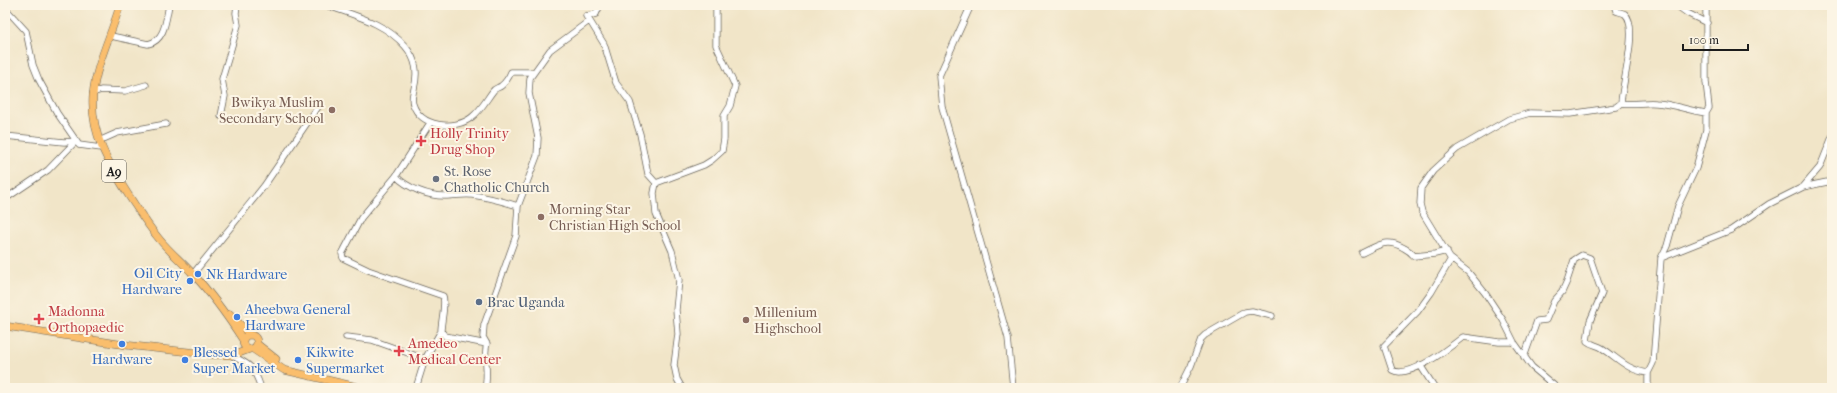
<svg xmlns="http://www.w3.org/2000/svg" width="1837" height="393" viewBox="0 0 1837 393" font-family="'IM FELL French Canon',serif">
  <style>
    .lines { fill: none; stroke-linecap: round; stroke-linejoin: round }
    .minor-casing { stroke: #676258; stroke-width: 7 }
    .major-casing { stroke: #676258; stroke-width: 8 }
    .minor { stroke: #fff; stroke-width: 5.5 }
    .major { stroke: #fabe6d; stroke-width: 7 }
    .education-dot { fill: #8d6e63; stroke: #fcf5e5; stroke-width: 1.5 }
    .health-dot { fill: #e0444e; stroke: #fcf5e5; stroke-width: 1.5 }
    .worship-dot { fill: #6b7280; stroke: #fcf5e5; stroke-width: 1.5 }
    .shop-dot { fill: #3f7fe0; stroke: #fcf5e5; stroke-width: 1.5 }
    .service-dot { fill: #5c6f8a; stroke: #fcf5e5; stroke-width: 1.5 }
    .labels { text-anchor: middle; stroke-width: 4; stroke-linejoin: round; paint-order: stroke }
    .shield { fill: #fcf5e5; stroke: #5f5d58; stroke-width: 1 }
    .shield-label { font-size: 13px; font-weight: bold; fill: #1c1c1c }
    .education-label { font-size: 14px; fill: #785e54; stroke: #fcf5e5; text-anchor: start }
    .health-label { font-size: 14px; fill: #be3a42; stroke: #fcf5e5; text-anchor: start }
    .worship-label { font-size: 14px; fill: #5b616d; stroke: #fcf5e5; text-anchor: start }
    .shop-label { font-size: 14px; fill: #366cbe; stroke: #fcf5e5; text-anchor: start }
    .service-label { font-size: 14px; fill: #4e5e75; stroke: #fcf5e5; text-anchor: start }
  </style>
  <rect width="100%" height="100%" fill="#fcf5e5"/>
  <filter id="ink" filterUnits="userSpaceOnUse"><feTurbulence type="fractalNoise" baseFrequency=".025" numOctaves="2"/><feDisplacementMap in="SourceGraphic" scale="8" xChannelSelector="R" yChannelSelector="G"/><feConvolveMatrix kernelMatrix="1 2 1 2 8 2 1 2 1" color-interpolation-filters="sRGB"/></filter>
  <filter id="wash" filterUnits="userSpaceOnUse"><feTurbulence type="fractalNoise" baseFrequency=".012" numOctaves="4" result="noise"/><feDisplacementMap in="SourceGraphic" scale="16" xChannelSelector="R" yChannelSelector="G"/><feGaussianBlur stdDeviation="0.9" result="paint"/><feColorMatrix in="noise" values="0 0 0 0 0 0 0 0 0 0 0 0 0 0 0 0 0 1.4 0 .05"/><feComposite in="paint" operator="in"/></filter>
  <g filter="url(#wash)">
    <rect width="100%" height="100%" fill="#f1e5c8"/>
  </g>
  <g filter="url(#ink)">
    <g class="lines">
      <!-- minor casing -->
      <g class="minor-casing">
        <path id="minor" d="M326,5C355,16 384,22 405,46C417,60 418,73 414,89C413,94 411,99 413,104C420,127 455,131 472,117C482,109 486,100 493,91C495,88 498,88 501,86C506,82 509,77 511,72H534
          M971,5L939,76L942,107L1008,338L1013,388
          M1614,5L1616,11C1619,12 1623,13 1625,14C1639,26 1622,84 1621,103
          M1676,5L1687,13L1707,23
          M5,8L26,31L33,65L39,80L57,113L79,145
          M588,18L604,44L616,83L630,102L640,134L648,174L656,183L654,193L656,214L672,251L679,280L676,310L678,334L674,365L677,379L682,388
          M111,36L148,44C165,41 166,19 169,5
          M93,93L101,90L125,91L146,85
          M221,116L225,96L222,79L238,25L236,13L237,5
          M430,123L396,176L361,218L342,254L343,258L368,270L443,296C446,303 441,322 441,331
          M5,136L64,142L76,141L79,145L101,148
          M99,141L117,133L166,124
          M396,176C407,188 430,197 447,196C455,196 463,194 472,195C487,197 502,201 518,206
          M656,183L704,165L712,160L722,151L724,139V116L730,106L735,86L716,45V5
          M1803,187L1832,181
          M5,199L48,170L76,141
          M1362,253C1379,245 1386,238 1404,248C1408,250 1411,252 1414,256L1435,254L1447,251
          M1661,258L1731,230L1769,204L1803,187L1820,167L1832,137
          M1451,259L1431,293L1418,311L1384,346L1392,370C1409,380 1449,348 1463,337L1499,342H1514
          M193,274L264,186L318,107
          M346,337L372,340L425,359
          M230,355C250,364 254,367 261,388
          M1524,357L1537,321L1546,320L1554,301L1562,292L1567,281L1574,260L1582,255L1590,258L1602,293L1590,321L1587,341C1592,345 1597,345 1602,348C1619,359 1627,370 1648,373
          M1420,365L1435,388
          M416,388L425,359L441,331L445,336L487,344
          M485,388C489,374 483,354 487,344L483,337L484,325L516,236L518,206L537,156L538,138L529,93L530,78L550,50L589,21L586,16L596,14L600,5
          M1180,388L1191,366L1201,339L1205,335L1245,312L1252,311L1272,316
          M1557,388L1532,367L1514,342L1503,320L1485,293L1468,272L1450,258L1422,212L1420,204L1421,188L1433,171L1457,149L1509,119L1530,113L1570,114L1616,107L1621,103C1633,105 1644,102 1656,103C1673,104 1689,111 1706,113
          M1648,388V373L1653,363L1661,258L1667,246L1678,206L1696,168L1706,130V113L1709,108L1706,82V5"/>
      </g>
      <!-- major casing -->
      <g class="major-casing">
        <path id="major" d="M120,5C112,33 95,67 93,95C90,134 109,164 129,196C139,211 148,226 160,240C170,252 182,262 192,273C211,293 228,317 243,340
          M230,314L250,335
          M5,326L125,345L216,355H234L250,349
          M243 342a7 7 0 1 1 14 0a7 7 0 1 1-14 0Z
          M257,344L276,359
          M253,349L284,370L362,388"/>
      </g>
      <!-- minor -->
      <use href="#minor" class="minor"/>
      <!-- major -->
      <use href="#major" class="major"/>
    </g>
  </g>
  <!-- markers -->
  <g class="education-dot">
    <circle cx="332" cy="110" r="4"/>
    <circle cx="541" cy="217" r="4"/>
    <circle cx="746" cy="320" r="4"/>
  </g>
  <g class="health-dot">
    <path d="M419 135h4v4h4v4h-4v4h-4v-4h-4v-4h4z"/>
    <path d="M37 313h4v4h4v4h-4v4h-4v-4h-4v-4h4z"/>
    <path d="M397 345h4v4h4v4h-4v4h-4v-4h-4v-4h4z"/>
  </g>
  <circle class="worship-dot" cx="436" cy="179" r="4"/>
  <g class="shop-dot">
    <circle cx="198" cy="274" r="4"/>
    <circle cx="190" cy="281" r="4"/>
    <circle cx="237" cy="317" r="4"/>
    <circle cx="122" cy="344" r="4"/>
    <circle cx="185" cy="360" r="4"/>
    <circle cx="298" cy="360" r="4"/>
  </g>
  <circle class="service-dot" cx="479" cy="302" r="4"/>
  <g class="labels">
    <!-- shield labels -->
    <rect class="shield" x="102" y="160" width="24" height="22" rx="3"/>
    <g class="shield-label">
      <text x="114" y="176">A9</text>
    </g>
    <!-- education labels -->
    <g class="education-label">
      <text x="324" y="107" text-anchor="end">Bwikya Muslim<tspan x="324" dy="16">Secondary School</tspan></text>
      <text x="549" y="214">Morning Star<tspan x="549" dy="16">Christian High School</tspan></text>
      <text x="754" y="317">Millenium<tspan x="754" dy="16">Highschool</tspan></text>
    </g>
    <!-- health labels -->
    <g class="health-label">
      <text x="430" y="138">Holly Trinity<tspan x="430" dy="16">Drug Shop</tspan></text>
      <text x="48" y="316">Madonna<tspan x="48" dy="16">Orthopaedic</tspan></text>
      <text x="408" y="348">Amedeo<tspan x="408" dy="16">Medical Center</tspan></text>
    </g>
    <!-- worship labels -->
    <g class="worship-label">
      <text x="444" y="176">St. Rose<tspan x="444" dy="16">Chatholic Church</tspan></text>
    </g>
    <!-- shop labels -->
    <g class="shop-label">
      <text x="182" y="278" text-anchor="end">Oil City<tspan x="182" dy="16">Hardware</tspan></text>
      <text x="206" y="279">Nk Hardware</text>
      <text x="245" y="314">Aheebwa General<tspan x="245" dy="16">Hardware</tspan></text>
      <text x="193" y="357">Blessed<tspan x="193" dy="16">Super Market</tspan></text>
      <text x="306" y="357">Kikwite<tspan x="306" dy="16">Supermarket</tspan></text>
      <text x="122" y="364" text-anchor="middle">Hardware</text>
    </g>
    <!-- service labels -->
    <g class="service-label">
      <text x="487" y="307">Brac Uganda</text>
    </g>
  </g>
  <!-- margin -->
  <rect width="1837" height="393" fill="none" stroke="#fcf5e5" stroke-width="20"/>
  <!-- scale -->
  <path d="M1683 44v6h65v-6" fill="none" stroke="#1c1c1c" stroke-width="2"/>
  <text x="1689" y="44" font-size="12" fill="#1c1c1c" stroke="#fcf5e5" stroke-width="3" paint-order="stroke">100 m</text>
</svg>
